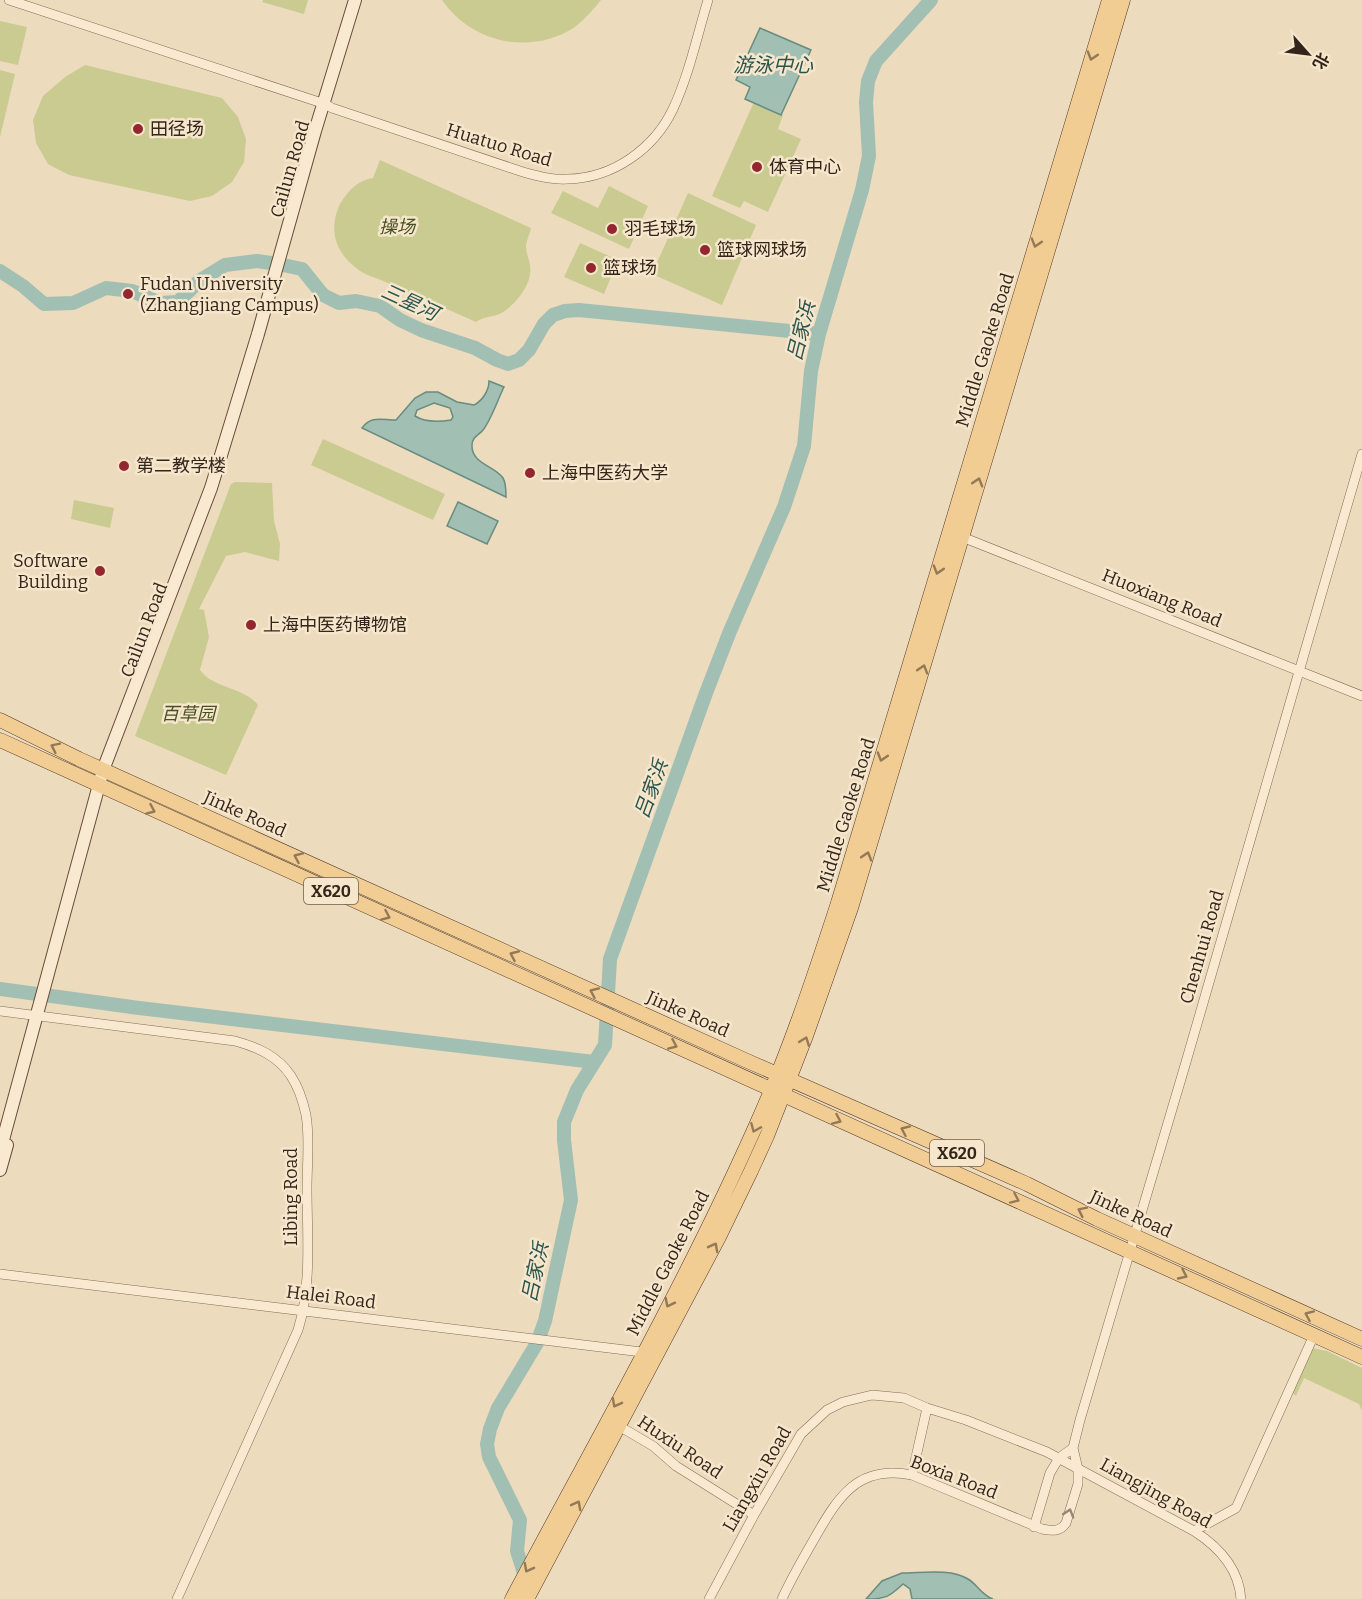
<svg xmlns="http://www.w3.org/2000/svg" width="1362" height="1599" viewBox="0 0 1362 1599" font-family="Bitter,'Noto Sans SC',serif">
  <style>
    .green { fill: #c9cb91 }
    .water { fill: #a1bfb3; stroke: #688c80; stroke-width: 1.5; fill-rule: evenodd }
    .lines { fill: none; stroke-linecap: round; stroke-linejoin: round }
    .river { stroke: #a1bfb3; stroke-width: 14 }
    .street-casing { stroke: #856c56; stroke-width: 10 }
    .secondary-casing { stroke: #674d3a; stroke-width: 14 }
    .primary-casing { stroke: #523a2b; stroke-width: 15 }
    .street { stroke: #f9e9d0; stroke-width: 9 }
    .secondary { stroke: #f9e9d0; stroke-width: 12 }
    .primary { stroke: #f2cd93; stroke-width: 14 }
    .oneway { stroke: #937957 }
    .oneway2 { stroke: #968776 }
    .poi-dot { fill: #94262f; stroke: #f5e6cc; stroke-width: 2 }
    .labels { text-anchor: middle; stroke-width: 5; stroke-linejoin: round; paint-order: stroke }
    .shield { fill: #f5e6cc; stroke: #6e5f50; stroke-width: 1.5 }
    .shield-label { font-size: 16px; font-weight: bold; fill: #34251b }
    .poi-label { font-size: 18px; fill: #34251b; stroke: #f5e6cc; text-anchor: start }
    .street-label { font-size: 18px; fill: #34251b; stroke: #f5e6cc }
    .park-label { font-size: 18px; font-style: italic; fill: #485121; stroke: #f5e6cc }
    .water-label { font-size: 20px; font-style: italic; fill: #2a544e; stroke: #f5e6cc }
  </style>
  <rect width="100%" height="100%" fill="#eddbbd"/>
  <!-- green -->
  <path class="green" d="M263,0H308L304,14L262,2Z
    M442,0H601C593,10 585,19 575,27C530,56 472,43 442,0Z
    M0,21L27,27L18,65L0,61Z
    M85,65L222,98L238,117L246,139L244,162L232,182L212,196L190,201L69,175L48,164L36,143L33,120L43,96L65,77Z
    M0,70L15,74L0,137Z
    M754,102L783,115L778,129L801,139L768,212L744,201L740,208L712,196Z
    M380,160L531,228C530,234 526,241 526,247C526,252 529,259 530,265C533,282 519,300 506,310C497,318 485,315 476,322C447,309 417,296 388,283C378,278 363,275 355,267C335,251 329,230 339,206C346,193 357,180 373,178Z
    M609,186L648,206L629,249L551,213L563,191L598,208Z
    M688,193L756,225L722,305L652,274Z
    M580,243L618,260L604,294L564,277Z
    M323,439L445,494L433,520L311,465Z
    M235,482L272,483L274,521L280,544L279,561L245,552L226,556L199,609L204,610L209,637L200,670C214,689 244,687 258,705L226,775L135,736L231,484Z
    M74,500L114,508L110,528L71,519Z
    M1312,1348L1327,1351L1362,1368V1411L1359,1404L1304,1378L1296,1396L1288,1389Z"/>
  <!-- water -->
  <path class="water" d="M760,28L811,50L781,115L745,99L750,87L736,80Z
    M489,381L504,387C498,399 491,420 483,430C479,435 472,437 472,445C471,464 495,466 503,478C506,483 506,491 506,497L362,428C371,415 382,420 396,420L415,398L426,392H438L457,402L474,405C482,401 489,391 489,381ZM434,403L450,408L453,417L451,420C439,422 426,423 415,416L417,410Z
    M458,502L498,521L487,544L447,526Z
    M902,1573C922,1573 950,1568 968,1579C978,1585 981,1595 993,1599H912L910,1589L903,1584C889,1597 886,1599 866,1599L882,1581Z"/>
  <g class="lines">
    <!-- river -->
    <path class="river" d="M0,271L23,286L44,304L73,303L106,288L132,291L160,303L178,302L199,281L225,265L257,261L278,264L302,269L323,295L339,303L356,301L380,306L400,320L421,330L475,348L497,360L508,364L519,360L529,350L544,324L553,315L565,311L579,310L819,334
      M0,989L139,1008L594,1062
      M527,1583L517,1551L520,1520L489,1457L487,1444L490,1429L498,1408L537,1343L545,1321L571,1200L564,1140V1122L577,1090L605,1045L610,959L706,693L730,631L784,507L804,446L811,371L819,334L862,190L869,156L866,102L868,81L876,61L931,0"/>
    <!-- street casing -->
    <g class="street-casing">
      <path id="street" d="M9,0L325,104L332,108L523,172C538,176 552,180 568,179C613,178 654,149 673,109C689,75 697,36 708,0
        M957,535L1362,696
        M0,1011L235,1041C257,1047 278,1056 291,1076C299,1088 303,1101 306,1115C310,1138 307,1164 307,1188C307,1235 312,1285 298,1330L177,1599
        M0,1274L650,1353
        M619,1426L653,1446L676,1466L754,1515
        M912,1475L927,1408
        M1034,1527L1050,1473L1059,1458L1073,1448
        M1194,1531L1236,1508L1314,1335
        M709,1599L754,1515L801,1434L827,1410L843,1402L872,1395L904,1398L927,1408L966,1420L1047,1452L1194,1531C1219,1547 1239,1569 1241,1599
        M782,1599C791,1579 802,1560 813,1541C837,1499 856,1464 912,1475L1042,1529C1052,1531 1060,1532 1066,1523L1078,1484V1469L1073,1448L1080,1420L1186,1062L1362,454"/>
    </g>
    <!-- secondary casing -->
    <g class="secondary-casing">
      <path id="secondary" d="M0,1151L103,770L211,488L258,334L315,131L355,0
        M0,1170L7,1145"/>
    </g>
    <!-- primary casing -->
    <g class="primary-casing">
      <path id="primary" d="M0,720L79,759L745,1060L1027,1184L1097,1219L1362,1339
        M0,740L1362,1357
        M512,1599C594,1445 682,1291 753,1132C787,1058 813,980 838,903L1109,0
        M527,1599L719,1237L751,1171L767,1136L806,1036L851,908L1123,0"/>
    </g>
    <!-- street -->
    <use href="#street" class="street"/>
    <!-- secondary -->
    <use href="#secondary" class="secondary"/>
    <!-- primary -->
    <use href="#primary" class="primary"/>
  </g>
  <!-- one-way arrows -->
  <defs><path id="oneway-chevron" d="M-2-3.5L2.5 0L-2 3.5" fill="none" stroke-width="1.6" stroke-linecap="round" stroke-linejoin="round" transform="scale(1.5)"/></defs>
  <g class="oneway">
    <use href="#oneway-chevron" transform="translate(1092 56) rotate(107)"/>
    <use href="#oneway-chevron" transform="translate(1036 243) rotate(107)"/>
    <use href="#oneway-chevron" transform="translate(978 482) rotate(-73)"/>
    <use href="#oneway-chevron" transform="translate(938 570) rotate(107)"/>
    <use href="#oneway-chevron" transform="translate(923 669) rotate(-73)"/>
    <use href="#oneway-chevron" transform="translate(55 747) rotate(-154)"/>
    <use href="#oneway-chevron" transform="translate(882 757) rotate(107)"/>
    <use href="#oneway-chevron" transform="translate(151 810) rotate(24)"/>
    <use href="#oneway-chevron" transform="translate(867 856) rotate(-73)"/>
    <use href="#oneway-chevron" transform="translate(298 857) rotate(-156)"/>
    <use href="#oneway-chevron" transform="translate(386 916) rotate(24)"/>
    <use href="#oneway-chevron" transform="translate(514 955) rotate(-156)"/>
    <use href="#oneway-chevron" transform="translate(594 992) rotate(-156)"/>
    <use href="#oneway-chevron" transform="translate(805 1041) rotate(-69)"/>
    <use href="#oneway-chevron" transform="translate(673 1045) rotate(24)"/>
    <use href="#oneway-chevron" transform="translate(837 1120) rotate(24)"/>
    <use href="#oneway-chevron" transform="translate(755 1128) rotate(113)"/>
    <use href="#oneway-chevron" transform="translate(905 1130) rotate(-156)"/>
    <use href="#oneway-chevron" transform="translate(1015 1199) rotate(24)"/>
    <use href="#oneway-chevron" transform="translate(1082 1211) rotate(-154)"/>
    <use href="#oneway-chevron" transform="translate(714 1247) rotate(-62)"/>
    <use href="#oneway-chevron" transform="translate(1183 1275) rotate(25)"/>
    <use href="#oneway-chevron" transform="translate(669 1303) rotate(117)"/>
    <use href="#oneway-chevron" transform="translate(1309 1315) rotate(-156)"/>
    <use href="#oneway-chevron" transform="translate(616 1403) rotate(118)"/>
    <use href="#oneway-chevron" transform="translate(577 1505) rotate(-62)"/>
    <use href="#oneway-chevron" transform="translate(528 1568) rotate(118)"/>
  </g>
  <use class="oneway2" href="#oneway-chevron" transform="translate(1069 1513) rotate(-73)"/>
  <!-- markers -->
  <g class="poi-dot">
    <circle cx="138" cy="129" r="6"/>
    <circle cx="757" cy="167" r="6"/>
    <circle cx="612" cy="229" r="6"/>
    <circle cx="705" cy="250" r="6"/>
    <circle cx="591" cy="268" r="6"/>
    <circle cx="128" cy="294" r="6"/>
    <circle cx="124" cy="466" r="6"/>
    <circle cx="530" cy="473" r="6"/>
    <circle cx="100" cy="571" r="6"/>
    <circle cx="251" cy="625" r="6"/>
  </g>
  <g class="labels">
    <!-- shield labels -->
    <g class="shield">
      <rect x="304" y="878" width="54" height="26" rx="4.5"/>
      <rect x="930" y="1140" width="54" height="26" rx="4.5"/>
    </g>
    <g class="shield-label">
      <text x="331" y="897">X620</text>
      <text x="957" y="1159">X620</text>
    </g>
    <!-- poi labels -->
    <g class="poi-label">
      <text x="150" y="135">田径场</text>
      <text x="769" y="173">体育中心</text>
      <text x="624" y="235">羽毛球场</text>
      <text x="717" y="256">篮球网球场</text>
      <text x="603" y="274">篮球场</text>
      <text x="140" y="290">Fudan University<tspan x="140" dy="21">(Zhangjiang Campus)</tspan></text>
      <text x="136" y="472">第二教学楼</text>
      <text x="542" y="479">上海中医药大学</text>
      <text x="88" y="567" text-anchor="end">Software<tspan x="88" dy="21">Building</tspan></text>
      <text x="263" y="631">上海中医药博物馆</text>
    </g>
    <!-- street labels -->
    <g class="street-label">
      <text transform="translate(499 145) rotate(17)" y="6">Huatuo Road</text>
      <text transform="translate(290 169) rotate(-74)" y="6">Cailun Road</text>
      <text transform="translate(985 350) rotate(-73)" y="6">Middle Gaoke Road</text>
      <text transform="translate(1162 598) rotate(22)" y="6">Huoxiang Road</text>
      <text transform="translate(144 630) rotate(-69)" y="6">Cailun Road</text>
      <text transform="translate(245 814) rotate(24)" y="6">Jinke Road</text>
      <text transform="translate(846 815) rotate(-73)" y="6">Middle Gaoke Road</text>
      <text transform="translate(1202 947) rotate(-74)" y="6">Chenhui Road</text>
      <text transform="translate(688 1014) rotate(24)" y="6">Jinke Road</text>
      <text transform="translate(291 1197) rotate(-90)" y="6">Libing Road</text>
      <text transform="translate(1131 1214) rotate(25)" y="6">Jinke Road</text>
      <text transform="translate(668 1263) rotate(-63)" y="6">Middle Gaoke Road</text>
      <text transform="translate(331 1297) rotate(7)" y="6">Halei Road</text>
      <text transform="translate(680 1447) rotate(34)" y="6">Huxiu Road</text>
      <text transform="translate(954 1477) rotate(21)" y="6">Boxia Road</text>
      <text transform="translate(757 1479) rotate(-60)" y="6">Liangxiu Road</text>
      <text transform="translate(1156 1493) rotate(29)" y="6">Liangjing Road</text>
    </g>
    <!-- park labels -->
    <g class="park-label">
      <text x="397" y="233">操场</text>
      <text x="188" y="720">百草园</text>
    </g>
    <!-- water labels -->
    <g class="water-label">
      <text x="773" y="72">游泳中心</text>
      <text transform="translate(410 302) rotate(25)" y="7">三星河</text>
      <text transform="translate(801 331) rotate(-76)" y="7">吕家浜</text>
      <text transform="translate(651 789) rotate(-70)" y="7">吕家浜</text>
      <text transform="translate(535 1272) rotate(-78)" y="7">吕家浜</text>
    </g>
  </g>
  <!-- north arrow -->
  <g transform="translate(1308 54) rotate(118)" stroke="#f5e6cc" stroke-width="4.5" paint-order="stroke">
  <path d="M0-4.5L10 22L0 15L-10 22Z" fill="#34251b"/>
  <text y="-9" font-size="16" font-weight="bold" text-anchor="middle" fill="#34251b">北</text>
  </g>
</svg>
